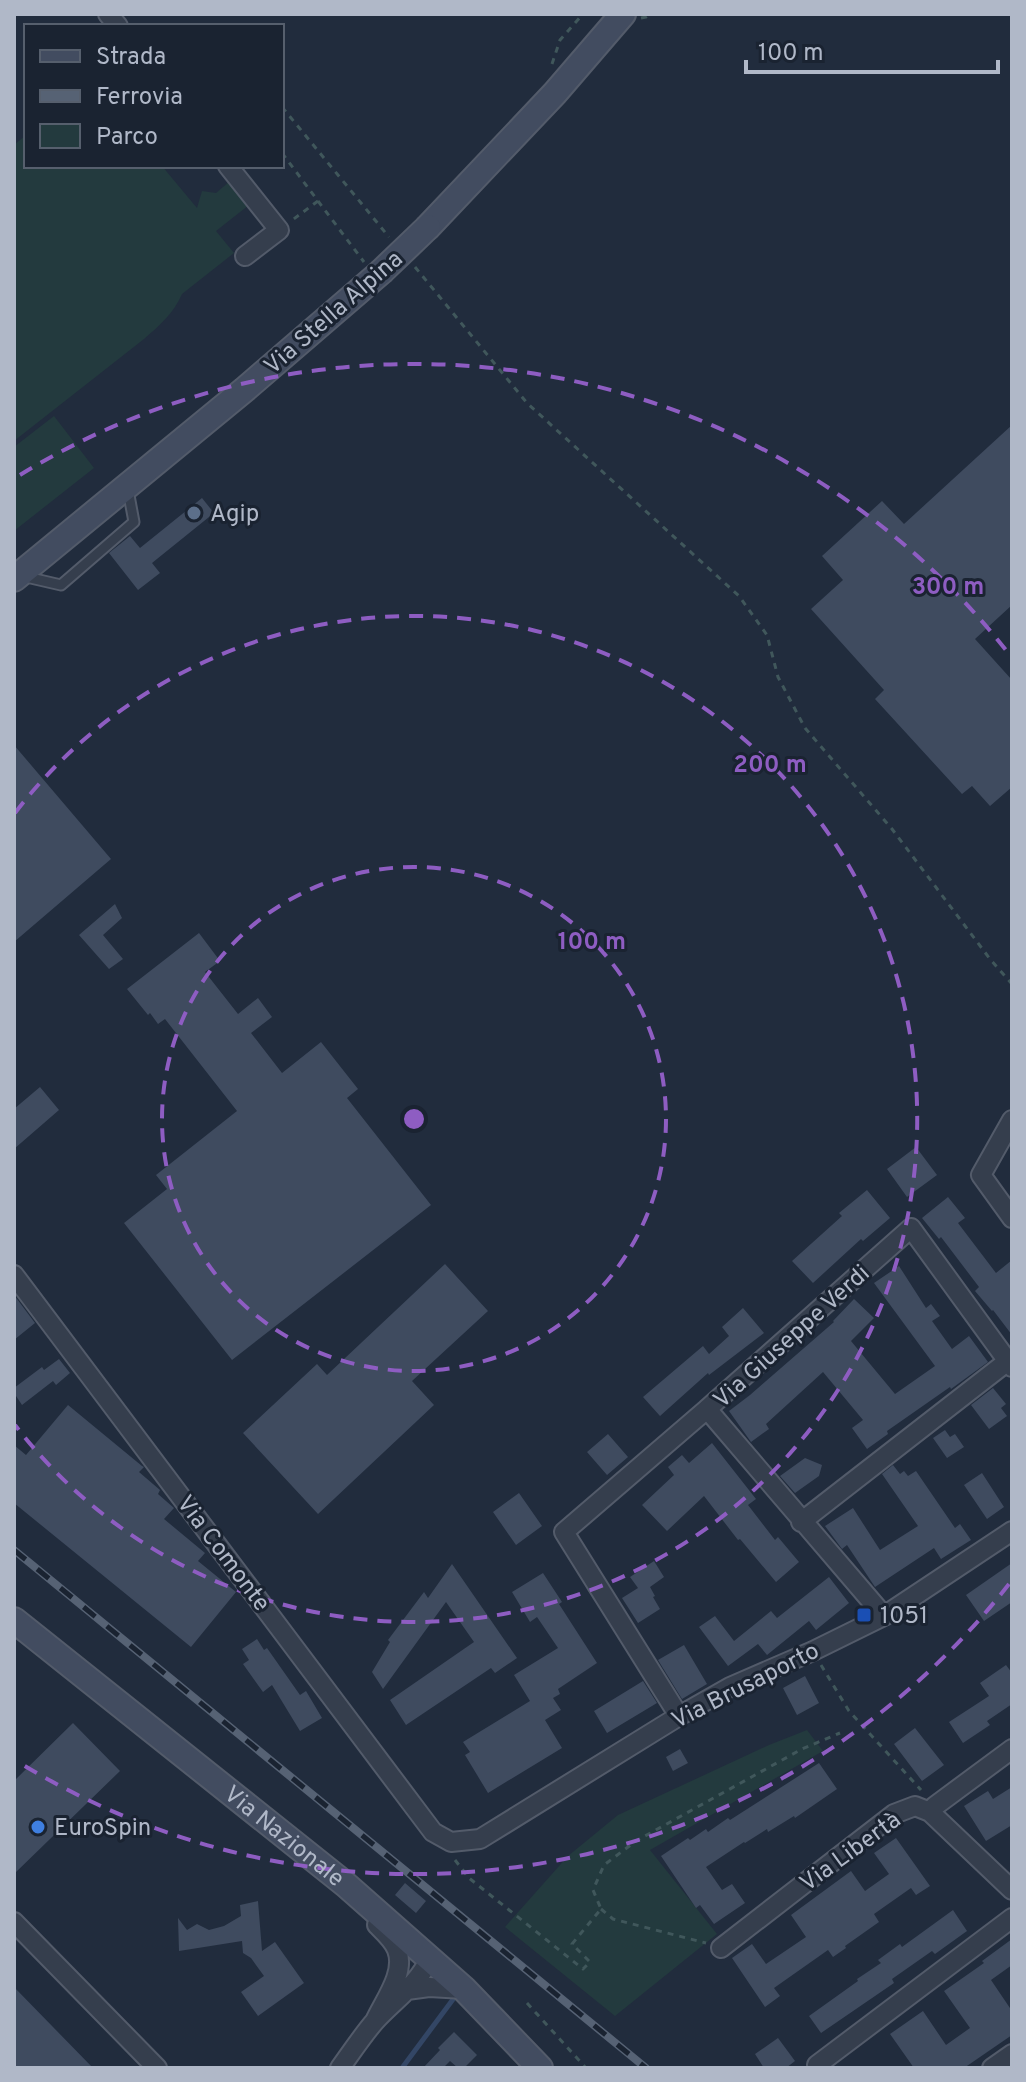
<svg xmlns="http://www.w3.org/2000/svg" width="1026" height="2082" viewBox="0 0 1026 2082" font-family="Overpass,sans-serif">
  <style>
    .green { fill: #233a3e }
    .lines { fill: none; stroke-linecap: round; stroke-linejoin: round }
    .stream { stroke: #334665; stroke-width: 5 }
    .building { fill: #3f4b5f }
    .lane-casing { stroke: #535b6a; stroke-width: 13 }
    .street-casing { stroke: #535b6a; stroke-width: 22 }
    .secondary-casing { stroke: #535b6a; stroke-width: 28 }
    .path { stroke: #40575b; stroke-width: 3; stroke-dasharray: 6 6; stroke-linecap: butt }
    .lane { stroke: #353e4d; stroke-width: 9 }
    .street { stroke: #353e4d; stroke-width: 18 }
    .secondary { stroke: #424c60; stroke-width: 24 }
    .rail-casing { stroke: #566274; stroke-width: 8 }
    .rail { stroke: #1a2331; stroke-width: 5; stroke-dasharray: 15; stroke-linecap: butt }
    .secondary-bridge-casing { stroke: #535b6a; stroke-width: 28; stroke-linecap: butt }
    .secondary-bridge { stroke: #424c60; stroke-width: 24 }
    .ring { fill: none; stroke: #8e5dc2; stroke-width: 4; stroke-dasharray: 14 10 }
    .service-dot { fill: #5c6f8a; stroke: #1a2331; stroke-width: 3 }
    .transit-dot { fill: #1a4fb4; stroke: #1a2331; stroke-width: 3 }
    .shop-dot { fill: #3f7fe0; stroke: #1a2331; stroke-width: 3 }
    .labels { text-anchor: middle; stroke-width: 6; stroke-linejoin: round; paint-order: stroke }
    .street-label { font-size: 24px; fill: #b0b8c8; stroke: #1a2331 }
    .poi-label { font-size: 24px; fill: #b0b8c8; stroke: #1a2331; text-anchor: start }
    .centre { fill: #8e5dc2; stroke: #1a2331; stroke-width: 4 }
    .ring-label { font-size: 24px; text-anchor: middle; font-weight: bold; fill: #8e5dc2; stroke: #1a2331; stroke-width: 6; stroke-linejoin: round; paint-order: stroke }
  </style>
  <rect width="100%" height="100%" fill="#212c3d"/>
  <!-- green -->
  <path class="green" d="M26,135V166H162L197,208L202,191L216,193L230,181L249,205L216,231L234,253L182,294C174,313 159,326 144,339L14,441V145Z
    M54,416L94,468L14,531V447Z
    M807,1730L823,1751L650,1850L717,1934L615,2016L505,1927L568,1856L618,1815L769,1745Z"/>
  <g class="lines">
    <!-- stream -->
    <path class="stream" d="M402,2068L454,1998"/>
  </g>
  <!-- building -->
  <path class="building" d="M1012,425V605L975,639L1012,680V787L990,806L972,786L962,794L875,699L884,690L811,609L843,580L822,556L882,501L904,524Z
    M202,498L214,513L152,563L160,573L138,590L109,553L130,536L140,548Z
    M14,745L111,859L14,942Z
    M115,904L122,918L103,935L123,959L109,969L79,935Z
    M199,933L220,961L205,972L238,1014L258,998L272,1017L251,1033L282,1073L321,1042L358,1089L347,1098L431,1205L232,1360L124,1223L167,1189L156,1175L237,1111L165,1019L158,1024L150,1013L148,1015L127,989Z
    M40,1087L59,1110L14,1149V1109Z
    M916,1147L937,1175L907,1197L887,1169Z
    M867,1190L890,1218L863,1241L861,1239L813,1283L792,1261L842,1216L839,1213Z
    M948,1197L965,1218L958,1223L996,1273L1012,1260V1335L993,1310L992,1311L975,1291L979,1287L941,1237L939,1239L922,1218Z
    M445,1264L488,1311L412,1381L434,1405L318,1514L243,1433L317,1364L327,1375Z
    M899,1266L926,1308L931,1304L940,1316L932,1321L952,1349L969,1336L988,1362L951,1389L950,1387L887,1431L888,1434L867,1449L852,1428L863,1420L823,1372L766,1424L769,1429L751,1442L729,1411L750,1395L834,1322L833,1321L854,1299L874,1318L851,1341L895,1394L935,1366L874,1283Z
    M14,1295L35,1323L14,1340Z
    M743,1308L764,1333L709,1375L708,1373L660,1416L643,1397L703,1346L709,1354L729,1336L722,1327Z
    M59,1359L70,1373L56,1385L53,1381L22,1405L14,1393V1388L42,1367L44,1370Z
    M993,1388L1006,1404L1001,1408L1007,1416L989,1429L971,1405Z
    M68,1405L142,1466L144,1467L139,1472L160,1490L158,1494L174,1508L164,1519L205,1553L198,1561L236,1592L191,1647L14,1503V1445L26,1455Z
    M945,1430L950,1437L955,1434L964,1447L947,1458L933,1438Z
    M608,1434L628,1457L607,1475L587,1452Z
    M712,1443L756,1499L748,1505L775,1540L778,1537L799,1562L776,1582L740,1539L738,1540L704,1496L667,1531L642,1505L674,1475L668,1467L682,1455L689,1463Z
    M805,1458L822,1465L819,1476L795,1493L780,1476Z
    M893,1465L900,1474L904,1471L908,1476L916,1471L955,1528L960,1524L971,1540L941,1559L934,1548L875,1587L847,1545L842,1549L825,1526L853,1508L880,1550L918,1526L882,1474Z
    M982,1473L1004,1507L987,1519L964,1485Z
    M519,1493L542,1526L516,1545L493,1512Z
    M654,1561L664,1577L650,1587L655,1596L653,1597L660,1609L638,1623L622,1598L638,1588L630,1577Z
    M1012,1563V1602L984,1621L966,1595Z
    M452,1564L517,1658L495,1673L491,1668L406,1725L390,1700L474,1642L446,1602L383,1689L372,1672L390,1642L388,1640L424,1592L428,1598Z
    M543,1573L562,1602L559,1604L597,1663L558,1689L560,1694L553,1698L561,1710L545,1720L562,1748L488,1793L465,1755L470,1752L463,1742L530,1701L514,1675L558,1648L537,1617L530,1622L512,1592Z
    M829,1577L849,1603L816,1630L809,1621L767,1655L758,1644L728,1666L699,1627L715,1616L734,1641L771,1611L777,1618Z
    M257,1639L264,1650L267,1648L300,1695L306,1691L322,1718L300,1731L272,1685L263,1692L243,1664L249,1660L242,1649Z
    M684,1645L707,1684L682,1699L658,1660Z
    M1006,1665L1012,1673V1704L987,1721L990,1725L963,1743L949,1722L989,1696L980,1683Z
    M805,1676L819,1703L797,1715L783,1688Z
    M643,1681L657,1703L607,1733L594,1711Z
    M73,1723L120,1771L14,1874V1781Z
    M915,1728L944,1765L922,1781L894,1744Z
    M680,1749L688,1763L673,1771L666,1757Z
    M819,1763L837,1789L795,1818L794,1816L768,1832L767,1829L745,1843L744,1842L706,1867L722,1890L732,1884L745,1903L714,1924L700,1905L696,1908L661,1856L688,1838L690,1840L706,1829L708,1832L728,1818L730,1820Z
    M1012,1787V1825L986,1841L964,1806L988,1791L993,1799Z
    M896,1838L930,1886L916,1895L911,1888L874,1914L879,1922L845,1946L846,1948L833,1957L828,1950L774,1988L780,1996L765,2007L732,1958L752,1944L766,1964L806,1937L791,1915L851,1871L865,1891L889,1874L874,1853Z
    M405,1883L426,1901L416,1913L395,1895Z
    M258,1901L262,1951L275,1942L304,1983L258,2016L241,1992L264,1976L251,1958L243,1953L242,1941L179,1951L178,1918L187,1930L197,1924L209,1930L224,1926L241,1916L240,1905Z
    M953,1910L967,1931L935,1954L932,1951L892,1979L894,1983L821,2033L809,2016L858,1981L857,1979L881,1963L878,1960L900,1944L902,1947Z
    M1012,1939V1965L991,1980L1012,2011V2035L964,2068H914L890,2034L923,2011L946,2045L970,2028L944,1991L984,1963L982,1961Z
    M14,1987L93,2068H14Z
    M454,2032L477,2055L464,2068H458L450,2061L443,2068H423L440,2050L438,2048Z
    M778,2038L795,2061L786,2068H764L755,2054Z"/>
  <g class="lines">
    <!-- lane casing -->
    <g class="lane-casing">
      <path id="lane" d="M22,576L61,585L134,522L128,490"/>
    </g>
    <!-- street casing -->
    <g class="street-casing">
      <path id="street" d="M108,14L118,26
        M228,166L279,230L245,256
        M1012,1120L981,1175L1012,1218
        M14,1275L433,1832L451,1842L480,1839L679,1716L730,1687L813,1651L884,1616L1012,1531
        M801,1522L1008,1361
        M884,1616L707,1409L911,1228L1012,1367
        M679,1716L564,1532L707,1409
        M930,1812L935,1806L1012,1749
        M14,1922L157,2068
        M721,1948L894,1814L915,1806L930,1812L1012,1890
        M407,1990L429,1987L464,1989
        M375,2021C384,2001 406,1973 397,1950C394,1941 384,1932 377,1925
        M817,2065L1012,1918
        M340,2068C351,2053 362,2036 375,2021C394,2000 418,1985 430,1958
        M992,2068L1012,2054"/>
    </g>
    <!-- secondary casing -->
    <g class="secondary-casing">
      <g id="secondary">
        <path d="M428,227L555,93L623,14"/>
        <path d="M14,579L244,390L381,272"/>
        <path id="s1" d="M14,1620L345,1884L464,1989L540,2068"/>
      </g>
    </g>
    <!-- path -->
    <path class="path" d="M641,18L646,17L650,14
      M552,64L560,40L583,14
      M282,107L389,237
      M282,153L318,201L291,221
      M318,201L364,262
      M415,267L527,403L739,596L767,635L778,677L805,728L892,829L990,959L1012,984
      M821,1665L849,1711L921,1790
      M455,1860L469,1878L583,1969L590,1962L572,1944L601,1909L593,1890L604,1865L636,1841L802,1749L840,1733
      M601,1909L613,1919L706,1943
      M527,2003L586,2068"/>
    <!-- lane -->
    <use href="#lane" class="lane"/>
    <!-- street -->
    <use href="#street" class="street"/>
    <!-- secondary -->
    <use href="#secondary" class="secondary"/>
    <!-- rail casing -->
    <g class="rail-casing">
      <path id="rail" d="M14,1550L646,2068"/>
    </g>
    <!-- rail -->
    <use href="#rail" class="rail"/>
    <!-- secondary-bridge casing -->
    <g class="secondary-bridge-casing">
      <path id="secondary-bridge" d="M381,272L428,227"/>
    </g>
    <!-- secondary-bridge -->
    <use href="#secondary-bridge" class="secondary-bridge"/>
  </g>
  <!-- distance rings -->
  <g class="ring">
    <circle cx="414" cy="1119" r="252"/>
    <path d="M15 813A503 503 0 1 1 15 1425"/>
    <path d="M1009 1584A755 755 0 0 1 20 1763M20 475A755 755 0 0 1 1009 654"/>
  </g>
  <!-- markers -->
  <circle class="service-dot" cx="194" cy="513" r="8"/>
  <rect class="transit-dot" x="856" y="1607" width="16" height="16" rx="4"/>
  <circle class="shop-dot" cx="38" cy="1827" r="8"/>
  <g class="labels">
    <!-- street labels -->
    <g class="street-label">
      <text transform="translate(333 312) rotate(-41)" y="8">Via Stella Alpina</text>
      <text transform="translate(791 1336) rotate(-42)" y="8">Via Giuseppe Verdi</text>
      <text transform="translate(224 1553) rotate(53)" y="8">Via Comonte</text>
      <text transform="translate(745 1685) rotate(-27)" y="8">Via Brusaporto</text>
      <text dy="8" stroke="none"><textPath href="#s1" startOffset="346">Via Nazionale</textPath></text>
      <text transform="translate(850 1851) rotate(-36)" y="8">Via Libertà</text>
    </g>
    <!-- poi labels -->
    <g class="poi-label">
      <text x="210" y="521">Agip</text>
      <text x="880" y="1623">1051</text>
      <text x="54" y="1835">EuroSpin</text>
    </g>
  </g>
  <circle cx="414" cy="1119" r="12" class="centre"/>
  <g class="ring-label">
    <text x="948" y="594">300 m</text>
    <text x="770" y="772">200 m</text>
    <text x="592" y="949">100 m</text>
  </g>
  <!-- border -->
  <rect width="1026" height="2082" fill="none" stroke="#b0b8c8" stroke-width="32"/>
  <!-- legend -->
  <rect x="24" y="24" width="260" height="144" fill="#1a2331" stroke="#565f6d" stroke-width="2"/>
  <rect x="40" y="50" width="40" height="12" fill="#424c60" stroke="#565f6d" stroke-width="2"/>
  <text x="96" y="64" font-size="24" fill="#b0b8c8">Strada</text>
  <rect x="40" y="90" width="40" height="12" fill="#566274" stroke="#565f6d" stroke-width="2"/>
  <text x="96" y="104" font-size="24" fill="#b0b8c8">Ferrovia</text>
  <rect x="40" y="124" width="40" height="24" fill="#233a3e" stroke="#565f6d" stroke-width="2"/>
  <text x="96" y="144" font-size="24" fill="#b0b8c8">Parco</text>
  <!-- scale -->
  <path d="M746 60v12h252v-12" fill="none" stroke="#b0b8c8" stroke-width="4"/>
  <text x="758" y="60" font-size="24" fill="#b0b8c8" stroke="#1a2331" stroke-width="6" paint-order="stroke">100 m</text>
</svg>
